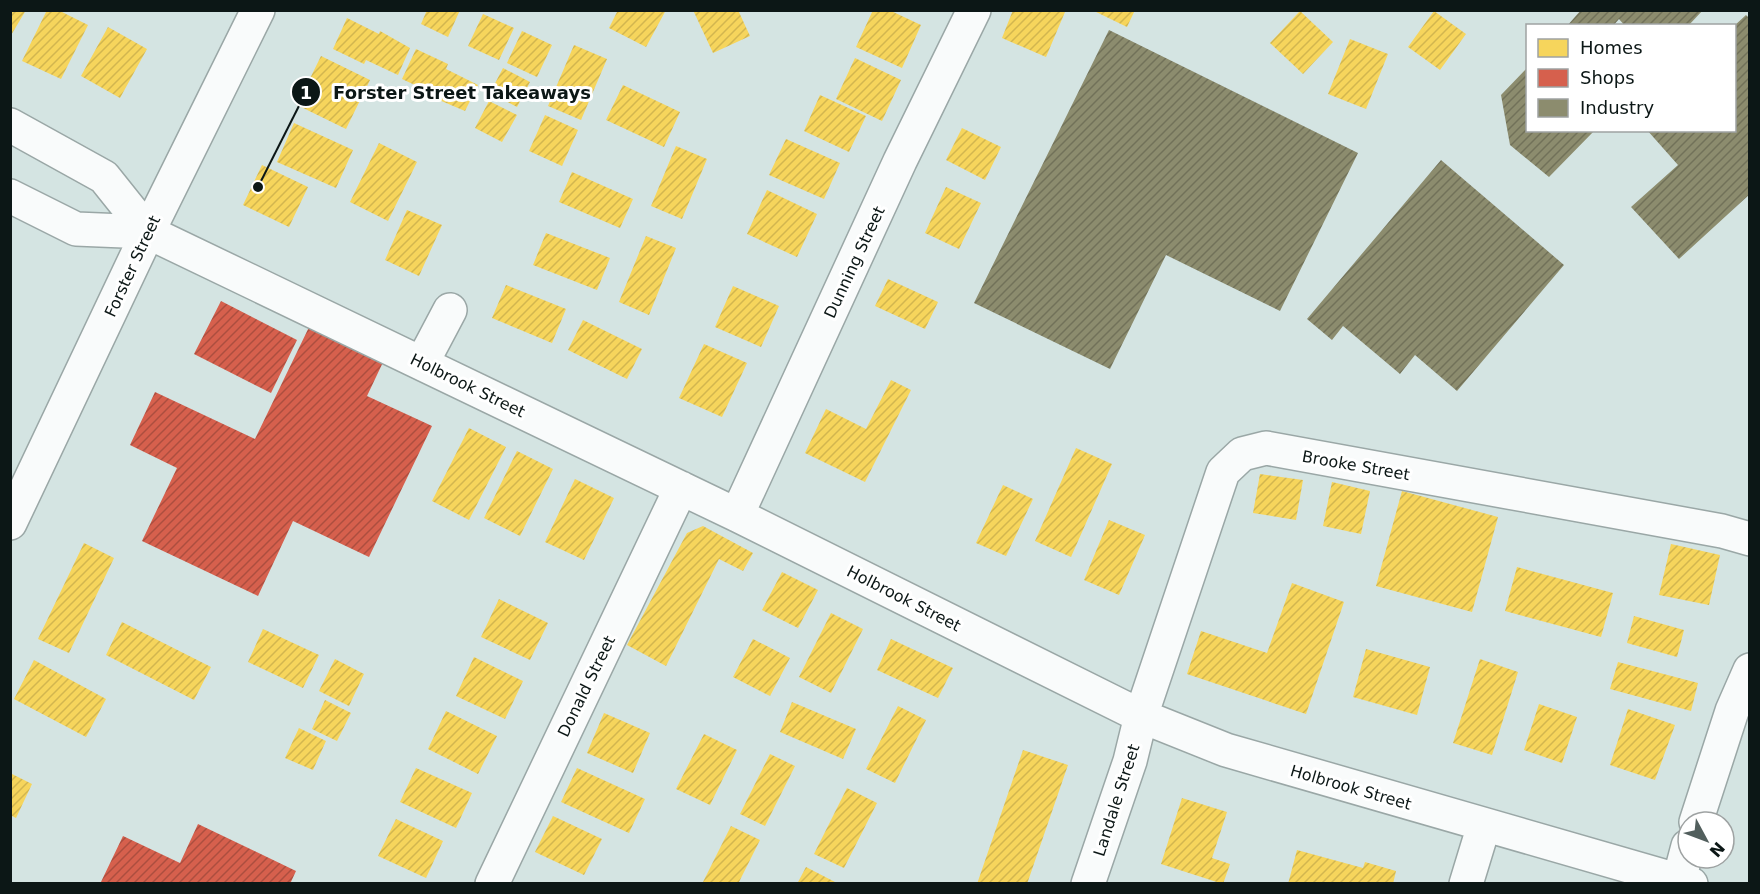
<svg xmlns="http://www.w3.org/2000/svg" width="1760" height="894" viewBox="0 0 1760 894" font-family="'DejaVu Sans',sans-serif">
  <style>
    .homes { fill: url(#homes-hatch) }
    .shops { fill: url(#shops-hatch) }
    .industry { fill: url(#industry-hatch) }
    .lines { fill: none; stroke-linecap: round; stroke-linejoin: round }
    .minor-casing { stroke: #9aa7a6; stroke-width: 36 }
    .minor { stroke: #f9fbfb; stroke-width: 33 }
    .labels { text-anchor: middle; stroke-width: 6; stroke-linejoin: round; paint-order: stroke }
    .street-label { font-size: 16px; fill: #0c1716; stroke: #fff }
    .leader { fill: none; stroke: #0c1716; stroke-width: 2 }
    .callout-dot { fill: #0c1716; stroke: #fff; stroke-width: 2 }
    .mark-label { font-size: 18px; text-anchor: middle; font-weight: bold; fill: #fff }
    .callout-label { font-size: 18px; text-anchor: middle; font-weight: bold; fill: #0c1716; stroke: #fff; stroke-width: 6; stroke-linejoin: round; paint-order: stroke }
  </style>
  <defs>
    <pattern id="homes-hatch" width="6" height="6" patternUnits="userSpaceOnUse" patternTransform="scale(1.5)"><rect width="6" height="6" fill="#f6d55c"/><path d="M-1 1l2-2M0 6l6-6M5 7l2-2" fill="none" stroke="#d2b64f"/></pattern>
    <pattern id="shops-hatch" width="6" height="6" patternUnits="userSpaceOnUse" patternTransform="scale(1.5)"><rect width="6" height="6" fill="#d6604d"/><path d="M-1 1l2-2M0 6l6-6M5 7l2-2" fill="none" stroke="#ac4e3f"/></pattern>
    <pattern id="industry-hatch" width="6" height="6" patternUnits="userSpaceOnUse" patternTransform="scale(1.5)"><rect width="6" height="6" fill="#8c8c6e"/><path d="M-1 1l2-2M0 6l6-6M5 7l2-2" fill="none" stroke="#717159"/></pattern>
  </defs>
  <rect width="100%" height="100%" fill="#d4e4e2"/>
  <!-- homes -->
  <path class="homes" d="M10,10H26L10,37Z
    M47,10H58L88,25L61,79L22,61Z
    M427,10H460L448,37L421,24Z
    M618,10H666L646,47L609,28Z
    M693,10H738L750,36L713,53Z
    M873,10H889L921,25L902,68L856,47Z
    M1013,10H1062L1065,12L1046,57L1002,38Z
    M1092,10H1135L1127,27Z
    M1300,11L1333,42L1303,74L1270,43Z
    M1434,11L1466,34L1440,70L1408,47Z
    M483,14L514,28L499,60L468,46Z
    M347,18L379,34L380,31L410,48L398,75L366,60L364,64L333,49Z
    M108,27L147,49L120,98L81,76Z
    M522,31L552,45L537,77L507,63Z
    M1350,39L1388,54L1366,109L1328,94Z
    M574,45L607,59L581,120L548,106Z
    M416,49L448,64L446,69L478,85L465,111L432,97L434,94L402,79Z
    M321,56L370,80L346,129L297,105Z
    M855,58L901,80L882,121L836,99Z
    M503,68L530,82L517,107L490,93Z
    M623,85L680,112L664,147L606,120Z
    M820,95L866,116L849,152L804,131Z
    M489,101L517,115L502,142L475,128Z
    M545,115L578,130L562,166L529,151Z
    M294,123L353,150L336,188L277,162Z
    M962,128L1001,147L985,180L946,160Z
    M786,139L840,163L824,199L769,175Z
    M379,143L417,162L388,221L350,202Z
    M676,146L707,159L682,219L651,206Z
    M262,165L308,187L289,227L243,205Z
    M572,172L633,199L620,228L559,202Z
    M946,187L981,203L959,249L925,233Z
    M767,190L817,214L797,257L747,234Z
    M407,210L442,225L419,276L385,260Z
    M546,233L610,258L597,290L533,265Z
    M646,236L676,248L649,315L619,302Z
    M888,279L938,302L925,329L875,306Z
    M506,285L566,309L552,343L492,318Z
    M733,286L779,306L761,347L715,327Z
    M583,320L642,349L627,379L568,350Z
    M704,344L747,363L722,417L679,398Z
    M891,380L911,390L865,482L805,453L826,409L866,429Z
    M469,428L506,447L469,520L432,501Z
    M1076,448L1112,464L1071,557L1035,541Z
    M517,451L553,469L520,536L484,518Z
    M1260,474L1303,480L1296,520L1253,513Z
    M575,479L614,498L584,560L545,542Z
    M1332,482L1370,491L1361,534L1323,526Z
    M1003,485L1033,499L1006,556L976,543Z
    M1402,491L1498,517L1472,612L1376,586Z
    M1109,520L1145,535L1119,595L1084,580Z
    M703,526L753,553L743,571L719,559L666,666L627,645L687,533Z
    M84,543L114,558L69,653L38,639Z
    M1671,544L1720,555L1709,605L1659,595Z
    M1517,567L1613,593L1601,637L1505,611Z
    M782,572L818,590L798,628L762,610Z
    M1292,583L1344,602L1306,714L1187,674L1201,631L1267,653Z
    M499,599L548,623L530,660L481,637Z
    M831,613L863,629L831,693L799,677Z
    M1634,616L1684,630L1677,657L1627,643Z
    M122,622L211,667L194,700L106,655Z
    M263,629L319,655L303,688L248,662Z
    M753,639L790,658L770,696L733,677Z
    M891,639L953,668L938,698L877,670Z
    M1366,649L1430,667L1417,715L1353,697Z
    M474,657L523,681L505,719L456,696Z
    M335,659L364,674L349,706L319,691Z
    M1480,659L1518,672L1492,755L1453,743Z
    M34,660L106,699L86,737L14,699Z
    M1618,662L1698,683L1691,711L1610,689Z
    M325,700L351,713L337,741L312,729Z
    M792,702L856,729L843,759L780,732Z
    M1539,704L1577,717L1562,763L1524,750Z
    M898,706L926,720L895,783L866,769Z
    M1628,709L1675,725L1655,780L1610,765Z
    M446,711L497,736L478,774L428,749Z
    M604,713L650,733L633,773L587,753Z
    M299,728L326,741L313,770L285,758Z
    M704,734L737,750L710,805L676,789Z
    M1023,750L1068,765L1027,884H977Z
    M770,754L795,766L765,826L740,814Z
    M416,768L472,793L456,828L400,802Z
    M577,768L645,799L629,833L561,802Z
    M10,773L32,784L16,818L10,815Z
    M847,788L877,803L844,868L814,854Z
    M1182,798L1227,812L1212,858L1230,864L1223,884L1161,864Z
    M553,816L602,839L584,875L535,852Z
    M396,819L443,841L426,878L378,856Z
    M731,826L760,840L738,884H702Z
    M1297,850L1363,868L1365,862L1396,871L1393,884H1288Z
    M806,867L835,882L834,884H797Z"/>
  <!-- shops -->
  <path class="shops" d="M221,301L297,340L271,393L194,354Z
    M311,323L385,358L367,396L432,426L369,557L293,521L258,596L142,541L177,468L130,445L155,392L255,439Z
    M198,824L296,871L290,884H100L123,836L180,863Z"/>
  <!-- industry -->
  <path class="industry" d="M1581,10H1703L1688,26H1625L1619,19L1613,26H1567Z
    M1746,15L1750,19V194L1679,259L1631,207L1678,165L1647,130H1734V26Z
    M1109,30L1358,153L1280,311L1166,255L1110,369L974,303Z
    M1528,67V130H1595L1549,177L1510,145L1501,95Z
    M1441,160L1564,265L1457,391L1415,355L1400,374L1343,326L1332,340L1307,319Z"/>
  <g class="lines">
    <!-- minor casing -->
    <g class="minor-casing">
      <path id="minor" d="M10,125L104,177L148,232
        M10,196L76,229L148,232L737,515L1141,716L1226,750L1691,884
        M422,363L450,310
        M737,515L900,161L974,10
        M10,523L148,232L258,10
        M1696,822L1732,711L1750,670
        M492,884L681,488
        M1088,884L1130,761L1141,716L1223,472L1242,454L1266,448L1722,531L1750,539
        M1466,884L1484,825
        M1678,884L1688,846"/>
    </g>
    <!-- minor -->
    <use href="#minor" class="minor"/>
  </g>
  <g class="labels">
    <!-- street labels -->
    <g class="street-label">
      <text transform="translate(854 262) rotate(-65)" y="6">Dunning Street</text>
      <text transform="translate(132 266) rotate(-65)" y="6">Forster Street</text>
      <text transform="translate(468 385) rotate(26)" y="6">Holbrook Street</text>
      <text transform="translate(1356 465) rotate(10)" y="6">Brooke Street</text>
      <text transform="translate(904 598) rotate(27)" y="6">Holbrook Street</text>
      <text transform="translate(586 686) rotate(-64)" y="6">Donald Street</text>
      <text transform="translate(1351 787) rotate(16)" y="6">Holbrook Street</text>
      <text transform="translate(1116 800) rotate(-72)" y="6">Landale Street</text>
    </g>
  </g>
  <!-- callouts -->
  <path class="leader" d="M258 187L306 92"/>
  <g class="callout-dot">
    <circle cx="258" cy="187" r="6"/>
    <circle cx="306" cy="92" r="15"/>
  </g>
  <g class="mark-label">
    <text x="306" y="99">1</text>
  </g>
  <g class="callout-label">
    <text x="462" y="99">Forster Street Takeaways</text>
  </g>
  <!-- border -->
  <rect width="1760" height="894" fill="none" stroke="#0c1716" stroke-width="24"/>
  <!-- legend -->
  <rect x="1526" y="24" width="210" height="108" fill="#ffffff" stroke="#9ea2a2" stroke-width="1.5"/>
  <rect x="1538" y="39" width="30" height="18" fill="#f6d55c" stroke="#9ea2a2" stroke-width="1.5"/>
  <text x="1580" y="54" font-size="18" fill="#0c1716">Homes</text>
  <rect x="1538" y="69" width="30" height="18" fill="#d6604d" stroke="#9ea2a2" stroke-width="1.5"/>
  <text x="1580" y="84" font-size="18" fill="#0c1716">Shops</text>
  <rect x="1538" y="99" width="30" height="18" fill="#8c8c6e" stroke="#9ea2a2" stroke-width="1.5"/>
  <text x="1580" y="114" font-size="18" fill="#0c1716">Industry</text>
  <!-- north arrow -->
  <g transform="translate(1706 840) rotate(131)"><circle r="28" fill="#ffffff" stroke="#9ea2a2" stroke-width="1.5"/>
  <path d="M0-4.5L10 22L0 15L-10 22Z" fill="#525f5d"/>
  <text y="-9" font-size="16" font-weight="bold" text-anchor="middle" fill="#0c1716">N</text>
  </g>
</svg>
